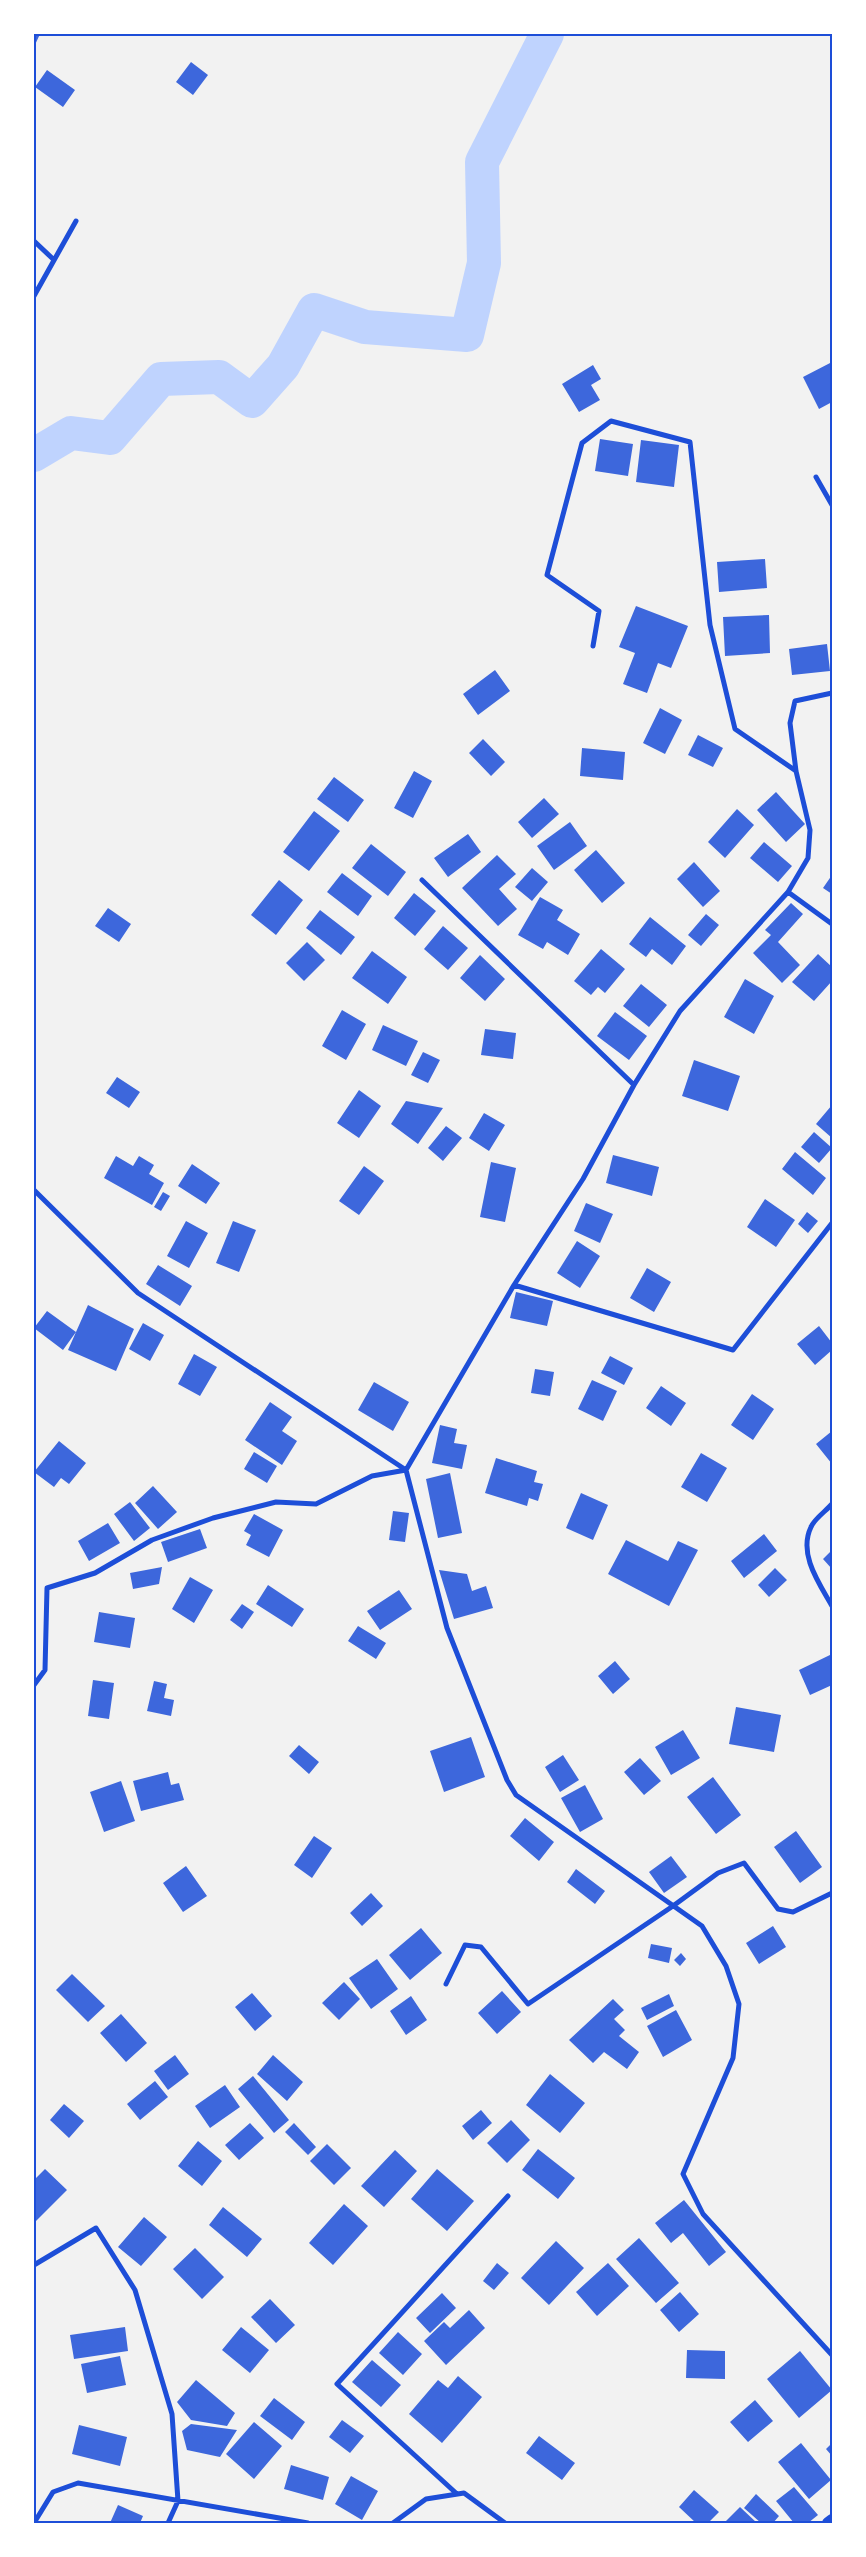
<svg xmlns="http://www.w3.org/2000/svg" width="866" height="2557" viewBox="0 0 866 2557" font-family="'Fira Sans Condensed',sans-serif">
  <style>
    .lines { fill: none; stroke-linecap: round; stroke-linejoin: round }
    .river { stroke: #bfd3fe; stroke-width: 34 }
    .building { fill: #3d67dc }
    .minor { stroke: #1d4ed8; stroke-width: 5 }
    .primary { stroke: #1d4ed8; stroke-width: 12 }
    .neatline { fill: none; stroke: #1d4ed8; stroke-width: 2 }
  </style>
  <rect width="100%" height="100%" fill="#f2f2f2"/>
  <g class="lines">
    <!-- river -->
    <path class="river" d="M34,455L71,433L110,438L161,379L219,377L252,401L283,366L314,310L365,327L467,335L484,263L482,162L547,34"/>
  </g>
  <!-- building -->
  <path class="building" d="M34,34H40L34,47Z
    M191,62L208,75L193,95L176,82Z
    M47,70L75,90L63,107L35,87Z
    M832,362V402L819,409L803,377Z
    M593,365L601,379L591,385L600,400L579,412L562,384Z
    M600,439L633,444L628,476L595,471Z
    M641,440L679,445L674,487L636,482Z
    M765,559L767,588L719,592L717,562Z
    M636,606L688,626L671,668L658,663L647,693L623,684L635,653L619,647Z
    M769,615L770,653L725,656L723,617Z
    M827,644L830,671L792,675L789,649Z
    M495,670L510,691L478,715L463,694Z
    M660,708L682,720L665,754L643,743Z
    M698,735L723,748L713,767L688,755Z
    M483,739L505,762L491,776L469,753Z
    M582,748L625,752L623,780L580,776Z
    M414,771L432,781L413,818L394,808Z
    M334,777L364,800L348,822L317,799Z
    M776,792L805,824L786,842L757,810Z
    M544,798L559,814L532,838L518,822Z
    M737,809L754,825L725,858L708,842Z
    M314,811L340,831L309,871L283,852Z
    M570,822L587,846L554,870L537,846Z
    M468,834L481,852L448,877L434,858Z
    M764,842L792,866L778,882L750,858Z
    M371,844L406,872L388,896L352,868Z
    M596,850L625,883L602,903L574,870Z
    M497,855L516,874L499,889L517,909L498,926L462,888Z
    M694,862L720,891L703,907L677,879Z
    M532,868L548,882L532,901L515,887Z
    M342,873L372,896L358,916L327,892Z
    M832,875V894L823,888Z
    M279,880L303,900L276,935L251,915Z
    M414,893L436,911L415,936L394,918Z
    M540,897L563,910L557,920L580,934L568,955L547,942L543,949L518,935Z
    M791,903L803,914L778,942L800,965L782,983L753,953L771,935L765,930Z
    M108,908L131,924L119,942L95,926Z
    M320,910L355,937L341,955L306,928Z
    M706,914L719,925L701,946L688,935Z
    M650,917L686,946L672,965L652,949L646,957L629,944Z
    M443,926L468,948L448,970L424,949Z
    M307,942L325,960L304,981L286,963Z
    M601,949L625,969L605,993L598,987L591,995L574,981Z
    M372,951L407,977L388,1004L352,978Z
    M818,954L832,967V981L814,1001L792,982Z
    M480,955L505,979L485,1001L460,978Z
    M745,979L774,996L754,1034L724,1017Z
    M641,984L667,1005L649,1027L623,1006Z
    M342,1010L366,1024L346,1060L322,1046Z
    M615,1012L647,1036L629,1060L597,1036Z
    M383,1025L418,1041L406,1066L372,1050Z
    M485,1029L516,1033L513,1059L481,1055Z
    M423,1052L440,1060L428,1083L411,1075Z
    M694,1060L740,1076L728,1111L682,1096Z
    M117,1077L140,1092L129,1108L106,1093Z
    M359,1090L381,1106L359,1138L337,1123Z
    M406,1101L443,1108L418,1144L391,1124Z
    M832,1105V1138L816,1124Z
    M484,1113L505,1125L489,1151L469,1138Z
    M446,1126L462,1138L443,1161L428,1148Z
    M814,1132L832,1148L819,1163L801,1147Z
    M795,1152L826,1178L813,1195L782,1169Z
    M613,1155L659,1167L652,1196L606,1183Z
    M116,1156L133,1166L139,1156L154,1165L149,1174L164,1183L152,1205L104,1178Z
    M491,1162L516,1168L505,1222L480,1217Z
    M192,1164L220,1183L206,1204L178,1186Z
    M364,1166L384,1181L359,1215L339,1201Z
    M163,1192L170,1196L161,1211L154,1207Z
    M765,1199L795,1220L776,1247L747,1227Z
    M586,1203L613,1214L600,1243L574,1231Z
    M807,1212L818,1221L808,1233L798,1224Z
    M186,1221L208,1233L189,1268L167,1256Z
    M233,1221L256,1230L239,1272L216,1263Z
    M577,1241L600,1256L580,1288L557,1273Z
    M158,1265L192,1286L180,1306L146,1284Z
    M647,1268L671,1282L654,1312L630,1298Z
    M516,1292L553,1301L547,1326L510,1318Z
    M88,1305L134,1329L116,1371L68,1350Z
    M47,1311L76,1332L63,1350L34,1328Z
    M143,1323L164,1335L150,1361L129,1349Z
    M819,1326L832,1343V1350L815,1365L797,1344Z
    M194,1354L217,1367L200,1396L178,1384Z
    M610,1356L633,1368L624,1385L601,1373Z
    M535,1369L554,1372L550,1396L531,1393Z
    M592,1380L617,1391L603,1421L578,1409Z
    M374,1382L409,1402L393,1431L358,1410Z
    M661,1386L686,1403L671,1426L646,1408Z
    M752,1394L774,1409L753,1440L731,1425Z
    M270,1402L292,1417L282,1431L297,1441L282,1465L245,1440Z
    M440,1425L457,1429L454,1443L467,1445L462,1469L432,1463Z
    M832,1431V1464L816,1444Z
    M59,1441L86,1463L69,1484L61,1478L54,1487L34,1472Z
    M254,1452L277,1466L267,1483L244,1469Z
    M701,1453L727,1468L707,1502L681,1487Z
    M496,1458L537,1471L534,1482L543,1484L538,1501L529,1498L527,1506L485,1493Z
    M450,1473L462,1533L438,1538L426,1479Z
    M153,1486L177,1512L158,1529L135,1503Z
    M581,1493L608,1505L593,1540L566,1528Z
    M130,1502L150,1528L134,1541L114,1514Z
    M393,1511L409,1513L405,1542L389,1540Z
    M254,1514L283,1530L269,1557L246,1545L251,1535L244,1531Z
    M108,1523L120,1543L89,1561L78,1541Z
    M200,1529L207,1548L168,1562L161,1542Z
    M764,1534L777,1551L744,1578L731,1561Z
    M626,1540L668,1561L678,1541L698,1550L669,1606L608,1574Z
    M832,1550V1569L823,1559Z
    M162,1567L159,1584L133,1589L130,1573Z
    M775,1568L787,1580L769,1597L758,1585Z
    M439,1570L467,1574L472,1591L486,1586L493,1608L454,1619Z
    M190,1577L213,1590L194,1623L172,1609Z
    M268,1585L304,1609L292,1627L256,1604Z
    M399,1590L412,1609L380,1630L367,1611Z
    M242,1604L254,1612L242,1629L230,1620Z
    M99,1612L135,1618L130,1648L94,1642Z
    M358,1626L386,1643L376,1659L348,1641Z
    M832,1654V1685L810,1695L799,1670Z
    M615,1661L630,1679L613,1694L598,1676Z
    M93,1680L114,1683L109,1719L88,1716Z
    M154,1681L167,1684L164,1698L174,1700L171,1716L147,1711Z
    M736,1707L781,1715L774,1752L729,1744Z
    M683,1730L700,1758L671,1775L655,1747Z
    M471,1737L485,1777L444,1792L430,1751Z
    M299,1745L319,1762L309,1774L289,1756Z
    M563,1755L579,1780L560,1792L545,1767Z
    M640,1758L661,1781L644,1795L624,1772Z
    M168,1772L171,1785L179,1783L184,1800L141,1811L133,1781Z
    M713,1777L741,1815L716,1834L687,1797Z
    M121,1781L135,1821L104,1832L90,1792Z
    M585,1785L603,1819L580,1832L561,1798Z
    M525,1818L554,1842L539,1861L510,1836Z
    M796,1831L822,1867L800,1883L774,1847Z
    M314,1836L332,1848L312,1878L294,1865Z
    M671,1856L687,1877L664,1893L649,1872Z
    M186,1866L207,1896L183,1912L163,1883Z
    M576,1869L605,1891L595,1904L567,1882Z
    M371,1893L383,1906L362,1926L350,1913Z
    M773,1926L786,1947L759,1964L746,1943Z
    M421,1928L442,1953L410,1980L389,1955Z
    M651,1944L672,1948L669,1963L648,1958Z
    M681,1953L686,1959L680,1966L674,1960Z
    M377,1959L398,1989L371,2009L349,1978Z
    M72,1974L105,2006L88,2022L56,1990Z
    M344,1982L360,1999L339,2020L322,2003Z
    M502,1991L521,2012L497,2034L478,2013Z
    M252,1993L272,2016L255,2031L235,2007Z
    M669,1994L674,2006L647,2020L641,2008Z
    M411,1996L427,2020L406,2035L390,2011Z
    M613,1999L624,2010L614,2019L625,2030L619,2036L639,2052L627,2069L604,2052L593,2063L569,2040Z
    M676,2010L692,2040L663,2057L647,2026Z
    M121,2014L147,2043L126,2062L100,2033Z
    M175,2055L189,2074L168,2090L154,2071Z
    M273,2055L303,2082L287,2101L257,2074Z
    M550,2074L585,2103L560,2133L526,2105Z
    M253,2076L289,2120L274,2133L238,2089Z
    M155,2081L168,2097L140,2120L127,2104Z
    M225,2085L240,2107L210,2128L195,2106Z
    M64,2104L84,2121L69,2138L50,2120Z
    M481,2110L492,2123L473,2140L462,2126Z
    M511,2120L530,2140L507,2163L487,2143Z
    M250,2123L264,2138L239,2160L225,2145Z
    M294,2123L316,2147L308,2155L285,2132Z
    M198,2141L222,2161L202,2186L178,2166Z
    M327,2144L351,2168L334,2185L310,2161Z
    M538,2149L575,2178L558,2199L522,2170Z
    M395,2150L417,2171L384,2207L361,2186Z
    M45,2169L67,2190L34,2223V2180Z
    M437,2169L474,2201L447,2231L411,2199Z
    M684,2200L726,2252L709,2266L683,2233L671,2243L655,2223Z
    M344,2204L368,2226L333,2265L309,2243Z
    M223,2207L262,2239L247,2257L209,2225Z
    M144,2217L167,2237L141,2266L118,2247Z
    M639,2238L679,2283L656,2303L616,2259Z
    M556,2241L584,2268L549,2305L521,2278Z
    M195,2248L224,2277L202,2299L173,2269Z
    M497,2263L509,2273L494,2290L483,2281Z
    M608,2263L629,2286L597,2316L576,2292Z
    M680,2292L699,2314L679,2332L660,2310Z
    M442,2293L456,2308L430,2333L416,2318Z
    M270,2299L295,2325L276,2343L251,2317Z
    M469,2310L485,2328L446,2365L424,2341L444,2322L450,2328Z
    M125,2327L128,2351L74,2359L70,2335Z
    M241,2327L269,2350L250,2373L222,2350Z
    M398,2332L422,2354L403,2375L379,2353Z
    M687,2350L725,2351V2379L686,2378Z
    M800,2351L832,2390L799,2418L767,2379Z
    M120,2356L126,2385L87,2393L81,2364Z
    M372,2360L401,2385L381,2407L352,2382Z
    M458,2376L482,2397L442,2443L409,2414L438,2380L448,2388Z
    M196,2380L235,2413L227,2426L191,2420L177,2402Z
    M274,2398L305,2422L292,2440L260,2416Z
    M755,2400L773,2421L748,2442L730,2422Z
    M342,2420L364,2436L350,2453L329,2437Z
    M254,2422L282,2446L254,2479L226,2454Z
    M191,2424L237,2430L220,2457L187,2450L182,2431Z
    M79,2425L127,2437L120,2466L72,2454Z
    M539,2436L575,2463L562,2480L526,2453Z
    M801,2443L831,2480L809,2499L778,2462Z
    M832,2443V2456L826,2449Z
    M291,2465L329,2477L323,2500L284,2489Z
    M351,2476L378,2491L362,2520L335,2504Z
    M794,2487L818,2515L808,2523H794L776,2501Z
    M694,2490L719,2512L708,2523H696L679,2507Z
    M756,2494L779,2516L773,2523H761L744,2508Z
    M118,2505L143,2516L140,2523H110Z
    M740,2507L757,2523H724Z"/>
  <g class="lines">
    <!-- minor -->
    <path class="minor" d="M34,241L53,259
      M34,296L76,221
      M816,477L832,505
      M593,646L599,611L547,575L582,443L611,421L690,442L710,625L735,729L796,771
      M422,880L634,1085
      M788,892L832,924
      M34,1190L138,1293L406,1470L447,1628L507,1780L516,1795L702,1926L726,1966L739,2004L733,2058L683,2174L703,2214L832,2355
      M514,1285L733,1350L832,1223
      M832,1504C826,1511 814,1519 811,1527C798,1554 819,1583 832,1606
      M34,1685L45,1670L47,1588L95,1573L152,1540L213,1518L276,1502L316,1504L372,1476L406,1470L514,1285L583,1179L634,1085L680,1011L788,892L808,858L810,830L796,771L790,723L795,701L832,693
      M446,1984L465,1945L481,1947L528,2004L673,1906L718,1873L744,1863L778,1909L793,1912L832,1893
      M34,2265L96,2228L135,2290L172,2414L178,2501L168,2523
      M457,2494L337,2384L508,2196
      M34,2523L53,2492L78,2483L308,2523
      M393,2523L426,2499L464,2493L505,2523"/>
    <!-- primary -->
    <path class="primary" d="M828,2523L832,2520"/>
  </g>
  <!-- border -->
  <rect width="866" height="2557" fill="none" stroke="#ffffff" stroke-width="70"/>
  <rect x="35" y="35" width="796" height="2487" class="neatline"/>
</svg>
